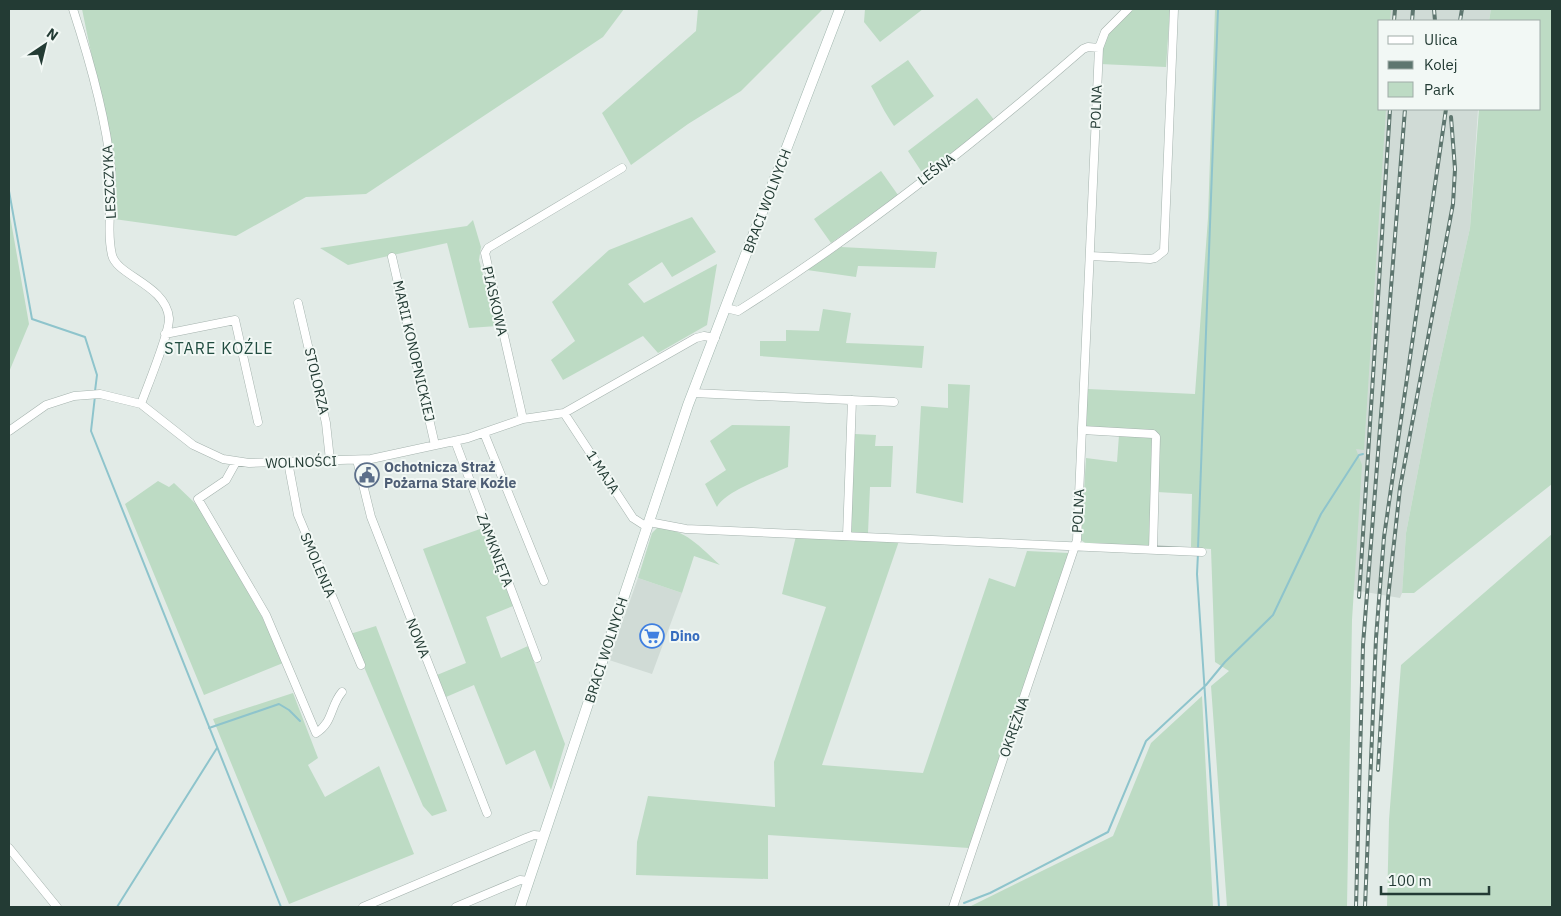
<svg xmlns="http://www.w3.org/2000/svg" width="1561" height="916" viewBox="0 0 1561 916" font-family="'IBM Plex Sans',sans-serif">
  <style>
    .built { fill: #d0dbd6 }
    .green { fill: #bddbc4 }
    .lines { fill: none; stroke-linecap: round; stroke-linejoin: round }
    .stream { stroke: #8ec4cc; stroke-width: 2 }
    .minor-casing { stroke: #a5b3ae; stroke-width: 9 }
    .secondary-casing { stroke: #a1b6ae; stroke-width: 11 }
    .minor { stroke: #fff; stroke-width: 8 }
    .secondary { stroke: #fff; stroke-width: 10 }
    .rail-casing { stroke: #5e766f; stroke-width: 4 }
    .rail { stroke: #f2f8f5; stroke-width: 2; stroke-dasharray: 5.5; stroke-linecap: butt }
    .labels { text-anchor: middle; stroke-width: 4; stroke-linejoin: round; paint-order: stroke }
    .street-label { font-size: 14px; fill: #233b34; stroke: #f2f8f5 }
    .service-label { font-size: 14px; font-weight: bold; fill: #4e5e75; stroke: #f2f8f5; text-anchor: start }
    .shop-label { font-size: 14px; font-weight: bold; fill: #366cbe; stroke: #f2f8f5; text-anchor: start }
    .quarter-label { font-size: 16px; letter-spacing: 1px; fill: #214c40; stroke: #f2f8f5 }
  </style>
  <rect width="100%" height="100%" fill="#e2ebe7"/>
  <!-- built -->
  <path class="built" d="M1381,9H1491L1489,21H1381Z
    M1380,109H1478L1470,228L1432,398L1406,533L1402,593L1400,598L1348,589L1351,493Z
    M638,578L682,593L652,674L609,660Z"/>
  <!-- green -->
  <path class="green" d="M82,9H624L603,37L366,194L306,197L236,236L114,219C114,148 96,79 82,9Z
    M698,9H823L741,91L688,124L631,165L602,113L696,31Z
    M865,9H923L880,42L864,22Z
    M1134,9H1170L1166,67L1100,64L1101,37Z
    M1215,9H1391L1390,21H1380V109H1386L1364,450L1356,449L1362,465L1352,620L1347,907H1227L1211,686L1229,671L1215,662L1211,549L1191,548L1192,494L1157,492L1158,436L1084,428L1088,389L1195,394L1208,218Z
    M1491,9H1552V484L1414,593H1402L1406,533L1432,398L1470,228L1479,109H1540V21H1489Z
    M908,60L934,96L894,126C884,112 879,100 871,86Z
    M977,98L995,121L923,174L908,151Z
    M881,171L898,195L831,243L814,219Z
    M9,210L29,324L9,372Z
    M692,217L716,252L672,277L662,262L628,284L644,303L717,264L707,325L658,353L643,336L563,380L551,360L575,341L552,302L609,250Z
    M473,220L481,247L479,260L497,326L469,328L447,243L348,265L320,248L467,226Z
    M841,247L937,252L935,268L858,266L856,277L807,270Z
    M823,309L851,313L846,343L924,346L922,368L760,356V341H786V330L819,331Z
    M948,384L970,385L963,503L916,493L921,406L948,408Z
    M732,425L790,426L788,467C771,475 725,491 717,507L705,484L726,470L710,441Z
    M855,434L876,435L875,446H893L891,487H870L868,533L851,532Z
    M1119,435L1152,438L1149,546L1085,543L1081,540L1086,458L1117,462Z
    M158,481L169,487L174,483L198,506L262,617L283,663L204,695L125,504Z
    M483,528L513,606L486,617L501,658L528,646L565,744L551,790L535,750L506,765L474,685L446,697L437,675L466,663L423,549Z
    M657,528C685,528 701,548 720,565L694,556L682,593L638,578L652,533Z
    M1552,534V907H1387L1389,820L1401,665Z
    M796,536L899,541L822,765L923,773L989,578L1015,587L1027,551L1069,553L969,848L768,835V879L636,875L637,842L648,796L775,807L774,762L826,607L782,594Z
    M376,626L447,811L432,816L423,806L350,634Z
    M293,693L318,758L308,765L325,797L379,766L414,854L289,904L213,719Z
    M1202,696L1213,907H969L1113,836L1151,743Z"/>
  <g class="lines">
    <!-- stream -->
    <path class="stream" d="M9,191L32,319L85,337L97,375L95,391
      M95,396L91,431L281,907
      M1198,548L1218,9
      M1198,553L1197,574L1219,907
      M209,728L279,704L289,710L300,721
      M964,903L990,893L1108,832L1146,741L1206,685L1225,662L1273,615L1321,514L1359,455L1363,454
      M117,907L217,748"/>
    <!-- minor casing -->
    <g class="minor-casing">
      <path id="minor" d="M73,9C88,55 106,119 111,168C113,194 106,230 112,255C117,276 166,285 169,318C170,332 147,387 141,404
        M1090,256L1150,259L1155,258L1164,251L1174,9
        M392,257L435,445
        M298,303L326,423L330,460
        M726,308L738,311C860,234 974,144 1083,49L1088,47L1099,48L1105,32L1128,9
        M165,334L235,320L258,422
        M693,393L894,402
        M564,413L633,518L647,527
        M523,419L485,253L488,248L622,168
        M1082,430L1153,434L1156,437L1153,550
        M9,431L46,405L74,396L100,394L141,404L193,445L223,459L249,463L371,459L468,438L523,419L564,413L696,338L704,336L715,338
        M484,433L544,581
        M455,441L537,658
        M357,460L371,517L487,813
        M236,462L226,480L198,499L266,615L316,733C333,723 330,706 342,692
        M288,462L298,515L361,665
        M649,522L686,529L1202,552
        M847,536L852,400
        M9,848L57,907
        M363,907L526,838L534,835L544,836
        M456,907L520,880L529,881
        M953,907L1077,540L1099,48"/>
    </g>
    <!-- secondary casing -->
    <g class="secondary-casing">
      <path id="secondary" d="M520,907L688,405L840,9"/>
    </g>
    <!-- minor -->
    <use href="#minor" class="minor"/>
    <!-- secondary -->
    <use href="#secondary" class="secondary"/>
    <!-- rail casing -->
    <g class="rail-casing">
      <path id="rail" d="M1434,9L1435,21
        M1394,21L1395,9
        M1412,21L1413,9
        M1460,21L1462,9
        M1359,597L1390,109
        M1378,770L1388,598L1400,488L1453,204L1455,169L1451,117
        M1356,907L1363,645L1405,109
        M1365,907L1376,638L1384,537L1446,109"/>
    </g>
    <!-- rail -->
    <use href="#rail" class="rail"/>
  </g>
  <!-- icons -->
  <defs>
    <g id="civic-ring" transform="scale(1.25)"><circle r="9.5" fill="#f2f8f5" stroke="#5c6f8a" stroke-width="1.5"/><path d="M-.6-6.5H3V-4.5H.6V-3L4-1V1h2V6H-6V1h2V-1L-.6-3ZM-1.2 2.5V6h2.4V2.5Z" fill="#5c6f8a"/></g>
    <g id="supermarket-ring" transform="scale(1.25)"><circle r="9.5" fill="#f2f8f5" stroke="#3f7fe0" stroke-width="1.5"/><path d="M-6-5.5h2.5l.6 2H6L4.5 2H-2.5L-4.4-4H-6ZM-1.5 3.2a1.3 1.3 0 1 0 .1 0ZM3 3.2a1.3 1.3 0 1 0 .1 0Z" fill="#3f7fe0"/></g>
  </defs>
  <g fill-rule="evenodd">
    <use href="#civic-ring" x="367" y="475"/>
    <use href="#supermarket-ring" x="652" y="636"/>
  </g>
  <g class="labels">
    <!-- street labels -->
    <g class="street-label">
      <text transform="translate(1096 107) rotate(-88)" y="5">POLNA</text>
      <text transform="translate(936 169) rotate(-37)" y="5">LEŚNA</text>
      <text transform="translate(109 182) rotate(-93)" y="5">LESZCZYKA</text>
      <text transform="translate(767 201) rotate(-69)" y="5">BRACI WOLNYCH</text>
      <text transform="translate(495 301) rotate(77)" y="5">PIASKOWA</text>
      <text transform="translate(414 351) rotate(77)" y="5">MARII KONOPNICKIEJ</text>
      <text transform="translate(317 381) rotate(77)" y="5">STOLORZA</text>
      <text transform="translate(301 462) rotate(-2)" y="5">WOLNOŚCI</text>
      <text transform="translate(603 472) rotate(57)" y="5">1 MAJA</text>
      <text transform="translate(1078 511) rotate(-87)" y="5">POLNA</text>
      <text transform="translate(495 550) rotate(69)" y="5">ZAMKNIĘTA</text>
      <text transform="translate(318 565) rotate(67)" y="5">SMOLENIA</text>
      <text transform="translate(418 638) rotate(68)" y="5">NOWA</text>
      <text transform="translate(606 650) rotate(-72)" y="5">BRACI WOLNYCH</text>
      <text transform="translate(1014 727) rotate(-71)" y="5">OKRĘŻNA</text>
    </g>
    <!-- service labels -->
    <g class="service-label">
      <text x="384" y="472">Ochotnicza Straż<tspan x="384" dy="16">Pożarna Stare Koźle</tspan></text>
    </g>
    <!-- shop labels -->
    <g class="shop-label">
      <text x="670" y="641">Dino</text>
    </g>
    <!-- quarter labels -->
    <g class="quarter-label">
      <text x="219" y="354">STARE KOŹLE</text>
    </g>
  </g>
  <!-- border -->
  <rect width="1561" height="916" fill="none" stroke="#233b34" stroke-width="20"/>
  <!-- legend -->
  <rect x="1378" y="20" width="162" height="90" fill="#f2f8f5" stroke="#9faca8"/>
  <rect x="1388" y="36" width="25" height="8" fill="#ffffff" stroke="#9faca8"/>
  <text x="1424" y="45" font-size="15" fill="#233b34">Ulica</text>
  <rect x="1388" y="61" width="25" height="8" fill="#5e766f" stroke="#9faca8"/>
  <text x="1424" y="70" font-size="15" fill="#233b34">Kolej</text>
  <rect x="1388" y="82" width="25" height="15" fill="#bddbc4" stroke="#9faca8"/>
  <text x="1424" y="95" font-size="15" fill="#233b34">Park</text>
  <!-- north arrow -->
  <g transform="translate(45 45) rotate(35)" stroke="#f2f8f5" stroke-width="4" paint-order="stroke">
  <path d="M0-4L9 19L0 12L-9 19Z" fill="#233b34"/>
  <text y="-8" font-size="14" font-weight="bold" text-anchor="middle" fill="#233b34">N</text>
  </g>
  <!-- scale -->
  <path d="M1381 886v8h108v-8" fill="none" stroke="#233b34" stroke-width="2.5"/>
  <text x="1388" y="886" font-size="15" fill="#233b34" stroke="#f2f8f5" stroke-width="4" paint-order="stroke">100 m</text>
</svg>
